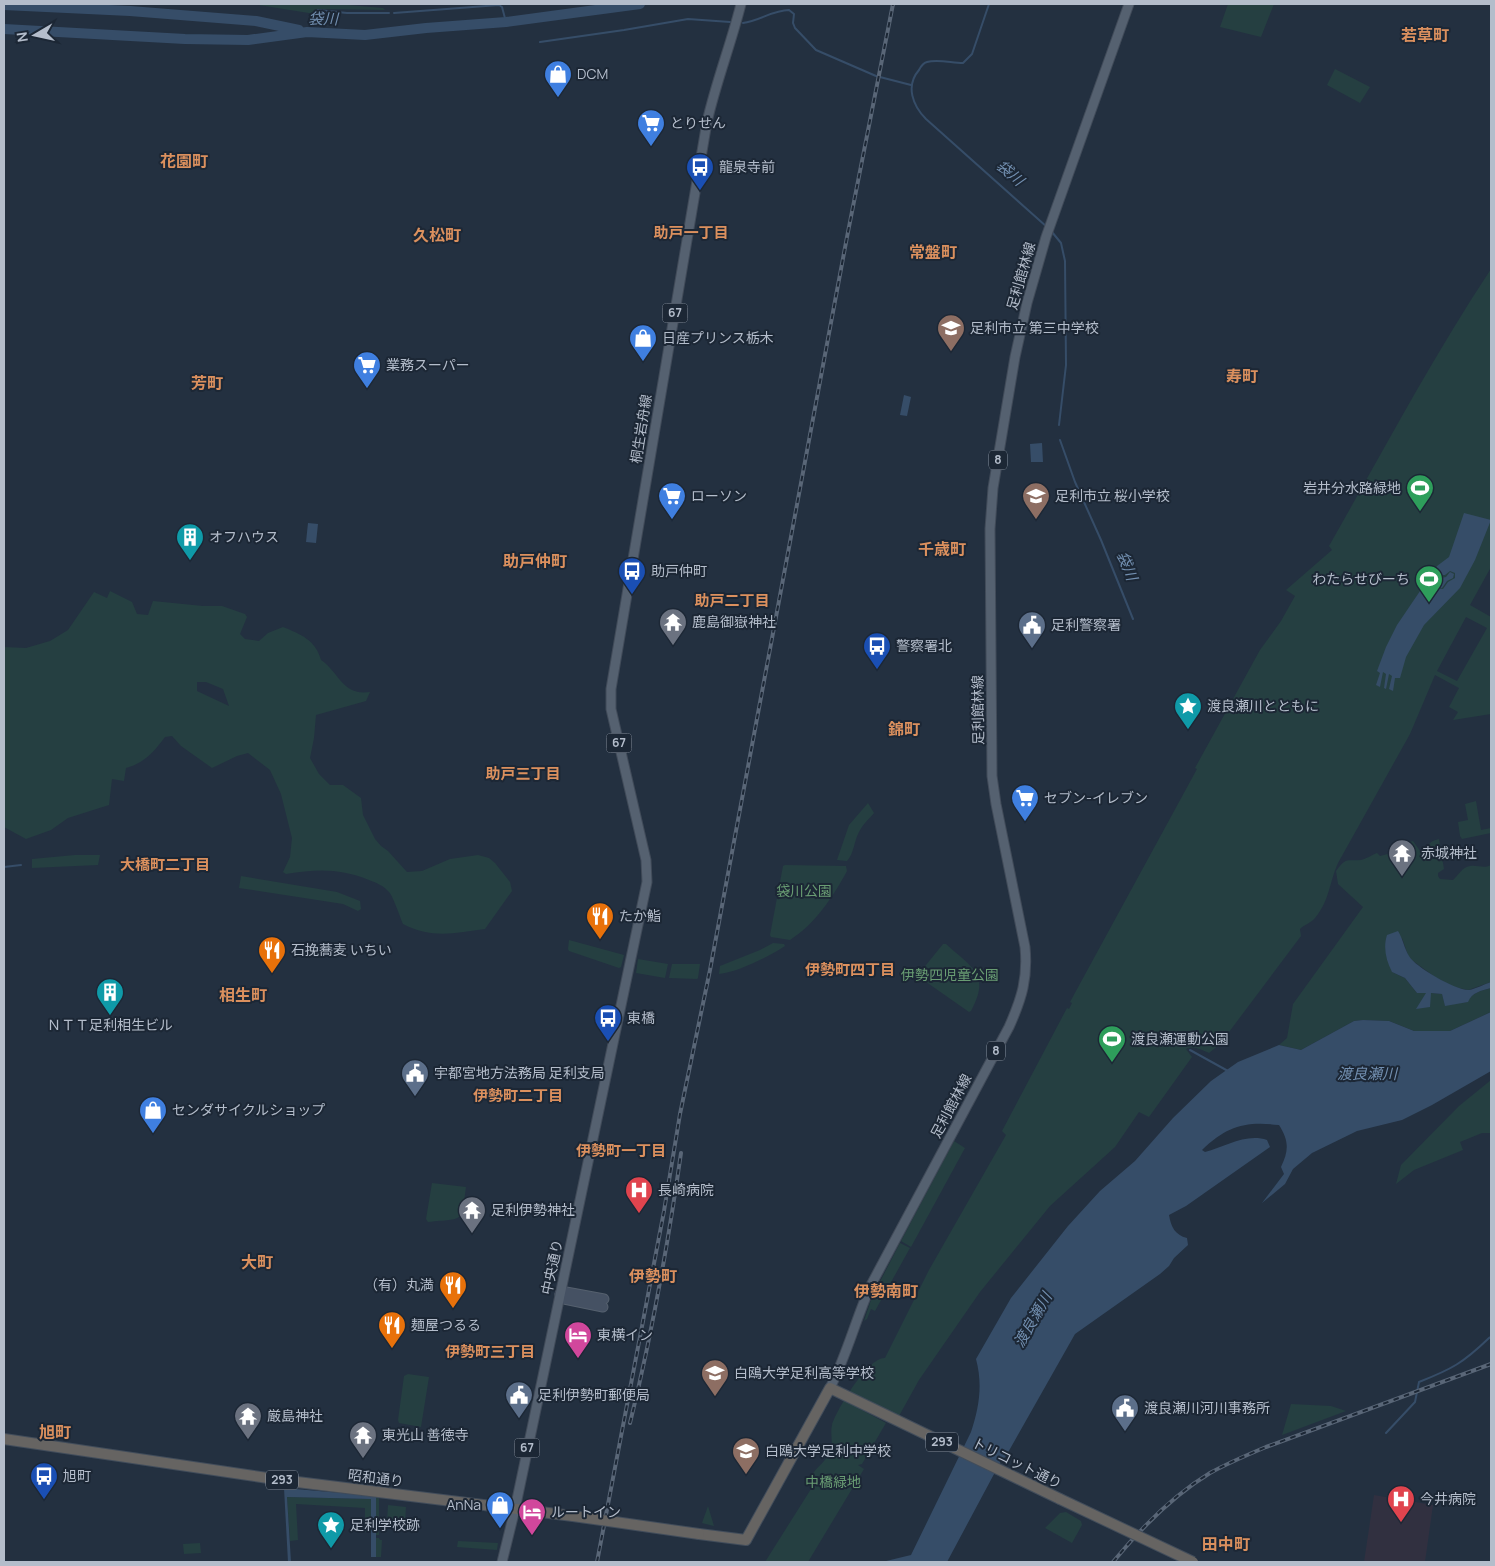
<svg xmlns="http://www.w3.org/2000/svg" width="1495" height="1566" viewBox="0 0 1495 1566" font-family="Manrope,'Noto Sans JP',sans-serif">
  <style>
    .medical { fill: #313040 }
    .green { fill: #253f41; fill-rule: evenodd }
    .water { fill: #364d68; fill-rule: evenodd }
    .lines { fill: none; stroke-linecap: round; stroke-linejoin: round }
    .stream { stroke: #364d68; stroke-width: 2 }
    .river { stroke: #364d68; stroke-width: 10 }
    .secondary-casing { stroke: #55606e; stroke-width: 11 }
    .primary-casing { stroke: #414b59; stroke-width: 11 }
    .trunk-casing { stroke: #424d5b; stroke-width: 12 }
    .secondary { stroke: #455163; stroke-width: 9 }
    .primary { stroke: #556170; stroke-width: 9 }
    .trunk { stroke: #666462; stroke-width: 10 }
    .rail-casing { stroke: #596677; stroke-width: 4 }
    .rail { stroke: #1c2735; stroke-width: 2; stroke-dasharray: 5.5; stroke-linecap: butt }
    .trunk-bridge-casing { stroke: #424d5b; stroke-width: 12; stroke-linecap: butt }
    .trunk-bridge { stroke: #666462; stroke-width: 10 }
    .labels { text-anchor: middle; stroke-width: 4; stroke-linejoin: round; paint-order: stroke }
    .shield { fill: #1c2735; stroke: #86909e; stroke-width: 1 }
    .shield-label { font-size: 12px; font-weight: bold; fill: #b4bdcb }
    .poi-label { font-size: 14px; fill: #b4bdcb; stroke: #1c2735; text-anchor: start }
    .street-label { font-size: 14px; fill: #b4bdcb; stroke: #1c2735 }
    .park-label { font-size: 14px; fill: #699d73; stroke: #1c2735 }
    .water-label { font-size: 15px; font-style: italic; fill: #728fb0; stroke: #1c2735 }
    .neighbourhood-label { font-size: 15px; font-weight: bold; fill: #db905e; stroke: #1c2735 }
    .quarter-label { font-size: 16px; font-weight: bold; fill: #db905e; stroke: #1c2735 }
  </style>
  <rect width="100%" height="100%" fill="#233040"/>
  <!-- medical -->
  <path class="medical" d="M1374,1495L1433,1505L1425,1562H1364Z"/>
  <!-- green -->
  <path class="green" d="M253,4H337L383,8L385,10L320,9H316L315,14Z
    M1228,4H1274L1261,37L1220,27Z
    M1335,69L1370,87L1360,103L1327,85Z
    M1491,269V567L1470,605L1491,617V714L1453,720L1458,712L1449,707L1459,688L1435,675L1410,734L1338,863C1329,883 1330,900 1315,918C1311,923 1304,925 1300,929L1301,936L1220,1044L1209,1053C1202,1050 1193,1045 1186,1049L1192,1057L1149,1117L1139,1112L1115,1147L1050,1206L980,1292L919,1380L899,1416L864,1399L860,1409L886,1423L862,1464L858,1465L864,1469L808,1562H765L811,1489C811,1485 810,1480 811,1477C815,1467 829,1460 831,1449C833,1441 830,1433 832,1425C837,1409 868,1357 885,1358L929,1270L1006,1135L1002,1131L1067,1008L1069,1009L1072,1003L1070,1002L1197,769L1195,768L1260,650L1281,621L1295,596L1286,590L1332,550L1329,546C1382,453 1432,358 1491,269ZM1466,617L1487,628L1457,681L1437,671Z
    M110,591L132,602L137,614L148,615L153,601L203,606H222L245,614L247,617L240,634L245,639L259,641L268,633L283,627C300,634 316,640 321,660C340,673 342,696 370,692L366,701L316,715L314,738L310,758L319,774L330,785H343L361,798L363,815L375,839L381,846L388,851L407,872L422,871L450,859L478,855L489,858L495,863L510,882L512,891L485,929C456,933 431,939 403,924C400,917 393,896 389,892C384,886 377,883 369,880C339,868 317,869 286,874L283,872L290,857L292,838L281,794L270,770L248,753L237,756L212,768L181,746L172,736L165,737C154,752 144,763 126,768L124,781L112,779L109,805L68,818L51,830L26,839L4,827V647L26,648L50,641L68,630L94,592L107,598ZM197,682H206L223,689L229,706L197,691Z
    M1476,801L1481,830L1491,828V833L1462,839L1460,836L1458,822L1468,820L1465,804Z
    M868,803L874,813C869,819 863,824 859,832C854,841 854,854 847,861L837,860L849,825Z
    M1439,839L1444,869L1438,873V876L1440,879L1453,880C1458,876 1462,867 1470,866C1478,865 1484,869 1491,865V982L1468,990L1454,987L1435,977L1409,958L1402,938L1392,972L1405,978L1417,993H1427L1417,1009L1431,993L1442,994L1445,1005L1467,1002C1472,992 1481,991 1491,988V1012L1450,1031H1414L1389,1021L1363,1020L1354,1021L1301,1050L1279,1045L1287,1038L1293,1004L1363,907L1338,884L1336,871C1346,857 1346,861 1361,860C1366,859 1372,855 1377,853L1380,856L1403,850L1402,844L1413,841L1423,855C1427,846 1429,841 1439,839Z
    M75,855H100L98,865L32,868V859Z
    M785,865L846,866L847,871C833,897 815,924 790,940L771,937L770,935L783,866Z
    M241,876L337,892L360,901L361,909L358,911L343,904L239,888Z
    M569,940L624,955L621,967L619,968L569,951L568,949Z
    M773,943L784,944L785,946C768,957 738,972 719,974L720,966L760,950Z
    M943,944H946C972,968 991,974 971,1011L969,1012L919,977L918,975Z
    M638,959L668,964L665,978L636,973Z
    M672,964H700L698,978L697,979L669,978Z
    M1491,1080V1133H1482L1460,1142L1463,1150L1414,1170L1396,1184L1401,1165L1459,1106Z
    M954,1141L965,1148L911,1247L901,1241Z
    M432,1183L466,1187C461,1224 465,1218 428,1222L426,1219Z
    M900,1243L910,1248L875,1311L871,1309L867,1319L864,1321L872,1297Z
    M408,1374L429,1377L421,1427L399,1423L398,1420L404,1376Z
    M1291,1404L1331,1406L1346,1411L1282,1435Z
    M376,1496L379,1498V1535H376Z
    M287,1497L371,1499V1532H365V1508L296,1504L298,1540L290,1541Z
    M388,1505L406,1507L405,1522L387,1521Z
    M708,1506L714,1526L702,1523Z
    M1066,1512L1081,1521L1082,1525L1072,1543L1045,1528L1060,1513Z
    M376,1538H379L380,1540H382L381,1557H376Z
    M458,1541L498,1543L497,1550L457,1547Z
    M200,1543L201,1553L184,1554L183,1544Z"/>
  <!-- water -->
  <path class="water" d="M904,395L911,397L907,416L900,415Z
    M1042,443L1043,462H1031L1030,444Z
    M1464,513L1491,520L1475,560L1460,588L1424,625L1406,657L1400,678H1395L1393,691L1389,689L1392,676L1389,674L1386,689L1384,688L1386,674L1383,672L1380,687L1376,685L1380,673L1377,671L1386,647L1397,625L1437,566L1449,557ZM1450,571L1455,573V578L1448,582L1443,589L1436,588L1433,583L1435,578L1439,575H1445Z
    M308,523L318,524L316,543L306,542Z
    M1450,572L1454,574L1453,578L1447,581L1442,588L1435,586L1436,579L1446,577Z
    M1398,931C1403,939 1404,948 1409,956C1415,967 1457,991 1469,990C1476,989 1484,984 1491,982V988C1481,991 1472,992 1468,1002L1445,1006L1442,994L1431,993L1430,1007L1416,1009L1426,993H1417L1405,978L1392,972C1386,960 1383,948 1387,935Z
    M1491,1012V1071L1432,1105L1402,1120L1357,1131L1312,1153L1293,1169L1285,1184L1262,1203L1284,1174L1281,1167C1289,1150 1289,1141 1279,1125C1245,1121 1227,1126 1202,1150L1205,1152C1225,1147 1246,1133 1267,1140L1270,1147L1186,1206L1169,1215C1171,1227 1175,1235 1187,1238L1188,1245L1174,1258L1169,1266L1160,1274L1075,1334L1006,1456L1001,1461L947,1562H882L911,1555L971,1432C979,1408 983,1385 976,1359L1011,1298L1068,1226L1100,1191L1135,1161L1173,1118L1211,1081L1238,1062L1279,1045L1301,1050L1354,1021L1363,1020L1389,1021L1414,1031H1450Z
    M284,1488L376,1496V1557H371V1499L287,1497L291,1562H288Z"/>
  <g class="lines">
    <!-- stream -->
    <path class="stream" d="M989,4L972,54L963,63C952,63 938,59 927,62C923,63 921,66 919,70C905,86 913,106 926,119L1047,227
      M318,10L347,13H389
      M394,13L499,5L502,7L506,22
      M743,23C759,21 773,10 789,10L794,14L793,23L795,28L816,50L876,76L911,85
      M540,42L624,30L688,19L730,22
      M1052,232L1061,243L1065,261L1066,365L1059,425
      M1060,440L1075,482L1101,540L1133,619
      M4,867L21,865
      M1190,1050L1228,1071
      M1386,1433L1415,1402L1419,1382C1452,1369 1463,1363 1489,1338L1491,1337"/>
    <!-- river -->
    <path class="river" d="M4,5L130,11L256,21L299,30
      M4,29L185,39L248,40L307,32L365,35L426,28L506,22L640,4"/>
    <!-- secondary casing -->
    <g class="secondary-casing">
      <path id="secondary" d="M560,1294L564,1299L603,1307
        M560,1294L566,1292L604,1299"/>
    </g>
    <!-- primary casing -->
    <g class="primary-casing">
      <path id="primary" d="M830,1388C847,1355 856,1318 871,1285L1009,1027C1022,998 1028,978 1025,947L996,804L992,776L990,529L993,488L1015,357L1027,303L1046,237L1129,4
        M502,1562L515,1509L647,882L646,860L611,709V689L707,122C716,82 731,44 741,4"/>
    </g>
    <!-- trunk casing -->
    <g class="trunk-casing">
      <path id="trunk" d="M4,1439L281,1480L573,1516
        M699,1534L746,1540L830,1388L1060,1499"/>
    </g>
    <!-- secondary -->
    <use href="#secondary" class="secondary"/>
    <!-- primary -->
    <use href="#primary" class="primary"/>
    <!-- trunk -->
    <use href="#trunk" class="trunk"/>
    <!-- rail casing -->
    <g class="rail-casing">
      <path id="rail" d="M630,1423C652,1334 668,1244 681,1153
        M597,1562L664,1211L680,1114L710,970L847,237L893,4
        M1113,1562C1141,1528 1172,1496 1210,1473C1228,1463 1247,1455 1266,1447L1491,1364"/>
    </g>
    <!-- rail -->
    <use href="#rail" class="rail"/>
    <!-- trunk-bridge casing -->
    <g class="trunk-bridge-casing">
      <path id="trunk-bridge" d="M1060,1499L1193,1562
        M573,1516L699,1534"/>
    </g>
    <!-- trunk-bridge -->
    <use href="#trunk-bridge" class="trunk-bridge"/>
  </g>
  <!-- icons -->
  <defs>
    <g id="shop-pin" transform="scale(1.4375)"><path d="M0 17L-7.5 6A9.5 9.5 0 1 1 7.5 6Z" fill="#3f7fe0" stroke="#1c2735"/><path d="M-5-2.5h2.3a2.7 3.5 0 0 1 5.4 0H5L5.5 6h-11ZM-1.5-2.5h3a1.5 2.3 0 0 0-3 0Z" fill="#fff"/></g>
    <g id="supermarket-pin" transform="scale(1.4375)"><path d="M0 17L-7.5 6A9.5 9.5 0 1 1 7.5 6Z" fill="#3f7fe0" stroke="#1c2735"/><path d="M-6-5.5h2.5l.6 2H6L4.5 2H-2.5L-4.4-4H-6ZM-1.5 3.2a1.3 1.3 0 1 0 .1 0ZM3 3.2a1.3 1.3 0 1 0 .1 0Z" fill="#fff"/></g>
    <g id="bus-pin" transform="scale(1.4375)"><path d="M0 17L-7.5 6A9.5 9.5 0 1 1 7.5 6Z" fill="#1a4fb4" stroke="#1c2735"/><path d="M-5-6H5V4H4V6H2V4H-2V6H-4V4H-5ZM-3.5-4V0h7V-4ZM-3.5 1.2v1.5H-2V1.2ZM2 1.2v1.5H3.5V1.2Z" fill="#fff"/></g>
    <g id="school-pin" transform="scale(1.4375)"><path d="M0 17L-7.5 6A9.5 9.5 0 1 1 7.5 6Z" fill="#8d6e63" stroke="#1c2735"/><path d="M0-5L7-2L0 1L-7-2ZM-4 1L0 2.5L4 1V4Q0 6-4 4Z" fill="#fff"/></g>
    <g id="stadium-pin" transform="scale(1.4375)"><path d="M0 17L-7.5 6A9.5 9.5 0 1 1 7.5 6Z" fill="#2e9e5b" stroke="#1c2735"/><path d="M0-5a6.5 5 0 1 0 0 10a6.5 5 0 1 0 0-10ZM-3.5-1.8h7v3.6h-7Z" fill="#fff"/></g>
    <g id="building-pin" transform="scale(1.4375)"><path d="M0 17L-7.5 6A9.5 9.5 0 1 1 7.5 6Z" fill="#0f9aa8" stroke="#1c2735"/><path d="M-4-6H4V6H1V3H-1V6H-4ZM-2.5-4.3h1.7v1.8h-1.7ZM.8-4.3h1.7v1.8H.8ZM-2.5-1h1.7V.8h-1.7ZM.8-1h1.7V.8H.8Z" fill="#fff"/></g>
    <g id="temple-pin" transform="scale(1.4375)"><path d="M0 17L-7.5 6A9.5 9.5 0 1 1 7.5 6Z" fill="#6b7280" stroke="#1c2735"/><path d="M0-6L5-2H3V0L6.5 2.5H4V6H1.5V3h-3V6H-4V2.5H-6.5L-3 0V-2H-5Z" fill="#fff"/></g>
    <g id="civic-pin" transform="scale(1.4375)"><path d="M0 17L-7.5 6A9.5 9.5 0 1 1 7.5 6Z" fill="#5c6f8a" stroke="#1c2735"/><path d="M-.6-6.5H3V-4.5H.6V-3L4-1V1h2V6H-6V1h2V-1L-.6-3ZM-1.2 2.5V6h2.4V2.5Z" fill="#fff"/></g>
    <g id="sight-pin" transform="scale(1.4375)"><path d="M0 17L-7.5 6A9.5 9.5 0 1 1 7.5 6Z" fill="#0f9aa8" stroke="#1c2735"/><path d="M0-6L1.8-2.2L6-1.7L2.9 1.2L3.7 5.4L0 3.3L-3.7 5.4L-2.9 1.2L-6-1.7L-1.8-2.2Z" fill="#fff"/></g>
    <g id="restaurant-pin" transform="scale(1.4375)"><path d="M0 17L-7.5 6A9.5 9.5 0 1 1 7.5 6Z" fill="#e8710a" stroke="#1c2735"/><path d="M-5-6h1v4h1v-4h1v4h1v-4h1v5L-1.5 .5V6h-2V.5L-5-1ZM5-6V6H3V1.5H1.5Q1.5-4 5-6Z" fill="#fff"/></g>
    <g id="hospital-pin" transform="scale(1.4375)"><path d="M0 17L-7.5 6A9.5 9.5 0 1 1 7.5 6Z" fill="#e0444e" stroke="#1c2735"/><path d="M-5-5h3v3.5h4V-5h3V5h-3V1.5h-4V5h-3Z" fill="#fff"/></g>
    <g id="hotel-pin" transform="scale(1.4375)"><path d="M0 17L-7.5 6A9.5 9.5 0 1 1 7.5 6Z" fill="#d1479c" stroke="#1c2735"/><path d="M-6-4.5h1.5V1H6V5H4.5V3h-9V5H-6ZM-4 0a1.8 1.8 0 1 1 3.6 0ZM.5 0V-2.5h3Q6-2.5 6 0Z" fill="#fff"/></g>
  </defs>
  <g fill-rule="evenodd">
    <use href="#shop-pin" x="558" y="74"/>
    <use href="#supermarket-pin" x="651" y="123"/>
    <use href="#bus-pin" x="700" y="167"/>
    <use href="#school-pin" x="951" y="328"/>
    <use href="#shop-pin" x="643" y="338"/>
    <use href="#supermarket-pin" x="367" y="365"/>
    <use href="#stadium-pin" x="1420" y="488"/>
    <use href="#supermarket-pin" x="672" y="496"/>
    <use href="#school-pin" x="1036" y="496"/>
    <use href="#building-pin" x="190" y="537"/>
    <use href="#bus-pin" x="632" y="571"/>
    <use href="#stadium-pin" x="1429" y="579"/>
    <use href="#temple-pin" x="673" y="622"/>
    <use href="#civic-pin" x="1032" y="625"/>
    <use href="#bus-pin" x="877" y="646"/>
    <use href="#sight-pin" x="1188" y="706"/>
    <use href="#supermarket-pin" x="1025" y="798"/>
    <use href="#temple-pin" x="1402" y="853"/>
    <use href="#restaurant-pin" x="600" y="916"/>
    <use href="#restaurant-pin" x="272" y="950"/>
    <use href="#building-pin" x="110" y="992"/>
    <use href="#bus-pin" x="608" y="1018"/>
    <use href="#stadium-pin" x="1112" y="1039"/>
    <use href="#civic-pin" x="415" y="1073"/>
    <use href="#shop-pin" x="153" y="1110"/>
    <use href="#hospital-pin" x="639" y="1190"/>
    <use href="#temple-pin" x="472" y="1210"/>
    <use href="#restaurant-pin" x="453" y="1285"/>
    <use href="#restaurant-pin" x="392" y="1325"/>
    <use href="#hotel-pin" x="578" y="1335"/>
    <use href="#school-pin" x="715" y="1373"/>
    <use href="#civic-pin" x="519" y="1395"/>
    <use href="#civic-pin" x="1125" y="1408"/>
    <use href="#temple-pin" x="248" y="1416"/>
    <use href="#temple-pin" x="363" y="1435"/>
    <use href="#school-pin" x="746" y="1451"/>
    <use href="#bus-pin" x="44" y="1476"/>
    <use href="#hospital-pin" x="1401" y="1499"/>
    <use href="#shop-pin" x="500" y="1505"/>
    <use href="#hotel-pin" x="532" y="1512"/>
    <use href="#sight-pin" x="331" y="1525"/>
  </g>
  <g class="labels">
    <!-- shield labels -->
    <g class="shield">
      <rect x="662.5" y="303.5" width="25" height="19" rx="4"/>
      <rect x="989" y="450.5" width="18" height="19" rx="4"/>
      <rect x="606.5" y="733.5" width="25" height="19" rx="4"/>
      <rect x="987" y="1041.5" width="18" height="19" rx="4"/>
      <rect x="926" y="1432.5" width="32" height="19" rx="4"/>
      <rect x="514.5" y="1438.5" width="25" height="19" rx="4"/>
      <rect x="266" y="1470.5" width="32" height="19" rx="4"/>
    </g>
    <g class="shield-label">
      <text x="675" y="317">67</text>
      <text x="998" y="464">8</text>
      <text x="619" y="747">67</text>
      <text x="996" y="1055">8</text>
      <text x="942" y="1446">293</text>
      <text x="527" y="1452">67</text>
      <text x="282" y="1484">293</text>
    </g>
    <!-- poi labels -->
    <g class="poi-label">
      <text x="577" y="79">DCM</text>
      <text x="670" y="128">とりせん</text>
      <text x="719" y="172">龍泉寺前</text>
      <text x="970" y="333">足利市立 第三中学校</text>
      <text x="662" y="343">日産プリンス栃木</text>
      <text x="386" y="370">業務スーパー</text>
      <text x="1401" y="493" text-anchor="end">岩井分水路緑地</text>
      <text x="691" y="501">ローソン</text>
      <text x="1055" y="501">足利市立 桜小学校</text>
      <text x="209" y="542">オフハウス</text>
      <text x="651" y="576">助戸仲町</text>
      <text x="1410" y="584" text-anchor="end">わたらせびーち</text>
      <text x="692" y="627">鹿島御嶽神社</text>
      <text x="1051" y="630">足利警察署</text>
      <text x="896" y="651">警察署北</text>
      <text x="1207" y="711">渡良瀬川とともに</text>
      <text x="1044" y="803">セブン-イレブン</text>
      <text x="1421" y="858">赤城神社</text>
      <text x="619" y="921">たか鮨</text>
      <text x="291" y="955">石挽蕎麦 いちい</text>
      <text x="627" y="1023">東橋</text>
      <text x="110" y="1030" text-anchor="middle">ＮＴＴ足利相生ビル</text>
      <text x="1131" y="1044">渡良瀬運動公園</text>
      <text x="434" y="1078">宇都宮地方法務局 足利支局</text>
      <text x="172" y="1115">センダサイクルショップ</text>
      <text x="658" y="1195">長崎病院</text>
      <text x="491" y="1215">足利伊勢神社</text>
      <text x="434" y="1290" text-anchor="end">（有）丸満</text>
      <text x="411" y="1330">麺屋つるる</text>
      <text x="597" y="1340">東横イン</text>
      <text x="734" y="1378">白鴎大学足利高等学校</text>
      <text x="538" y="1400">足利伊勢町郵便局</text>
      <text x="1144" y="1413">渡良瀬川河川事務所</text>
      <text x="267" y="1421">厳島神社</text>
      <text x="382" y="1440">東光山 善徳寺</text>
      <text x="765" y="1456">白鴎大学足利中学校</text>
      <text x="63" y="1481">旭町</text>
      <text x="1420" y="1504">今井病院</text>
      <text x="481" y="1510" text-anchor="end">AnNa</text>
      <text x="551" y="1517">ルートイン</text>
      <text x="350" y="1530">足利学校跡</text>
    </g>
    <!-- street labels -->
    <g class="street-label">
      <text transform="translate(1021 276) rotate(-74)" y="5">足利館林線</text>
      <text transform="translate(641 429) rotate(-81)" y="5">桐生岩舟線</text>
      <text transform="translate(978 710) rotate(-91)" y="5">足利館林線</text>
      <text transform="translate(951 1106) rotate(-62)" y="5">足利館林線</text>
      <text transform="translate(552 1267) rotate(-78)" y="5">中央通り</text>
      <text transform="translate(1017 1463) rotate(26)" y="5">トリコット通り</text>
      <text transform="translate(376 1478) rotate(7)" y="5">昭和通り</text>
    </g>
    <!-- park labels -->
    <g class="park-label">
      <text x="804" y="896">袋川公園</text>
      <text x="950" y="980">伊勢四児童公園</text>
      <text x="833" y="1487">中橋緑地</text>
    </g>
    <!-- water labels -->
    <g class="water-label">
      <text transform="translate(323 19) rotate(1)" y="5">袋川</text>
      <text transform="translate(1010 173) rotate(41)" y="5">袋川</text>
      <text transform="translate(1127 566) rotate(68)" y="5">袋川</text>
      <text x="1367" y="1079">渡良瀬川</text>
      <text transform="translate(1033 1320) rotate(-60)" y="5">渡良瀬川</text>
    </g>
    <!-- neighbourhood labels -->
    <g class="neighbourhood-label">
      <text x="691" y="238">助戸一丁目</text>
      <text x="732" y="606">助戸二丁目</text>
      <text x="523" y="779">助戸三丁目</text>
      <text x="165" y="870">大橋町二丁目</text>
      <text x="850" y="975">伊勢町四丁目</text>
      <text x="518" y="1101">伊勢町二丁目</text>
      <text x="621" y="1156">伊勢町一丁目</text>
      <text x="490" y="1357">伊勢町三丁目</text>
    </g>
    <!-- quarter labels -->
    <g class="quarter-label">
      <text x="1425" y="41">若草町</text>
      <text x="184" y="167">花園町</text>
      <text x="437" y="241">久松町</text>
      <text x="933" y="258">常盤町</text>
      <text x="1242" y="382">寿町</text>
      <text x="207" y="389">芳町</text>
      <text x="942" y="555">千歳町</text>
      <text x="535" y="567">助戸仲町</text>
      <text x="904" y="735">錦町</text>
      <text x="243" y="1001">相生町</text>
      <text x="257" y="1268">大町</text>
      <text x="653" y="1282">伊勢町</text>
      <text x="886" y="1297">伊勢南町</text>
      <text x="55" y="1438">旭町</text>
      <text x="1226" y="1550">田中町</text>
    </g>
  </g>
  <!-- border -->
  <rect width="1495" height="1566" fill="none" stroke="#b4bdcb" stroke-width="10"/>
  <!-- north arrow -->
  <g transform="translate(35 35) rotate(261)" stroke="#1c2735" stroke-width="4" paint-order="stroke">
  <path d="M0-4L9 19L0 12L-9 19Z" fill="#b4bdcb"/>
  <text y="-8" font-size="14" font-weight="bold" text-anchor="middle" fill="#b4bdcb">N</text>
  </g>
</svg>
